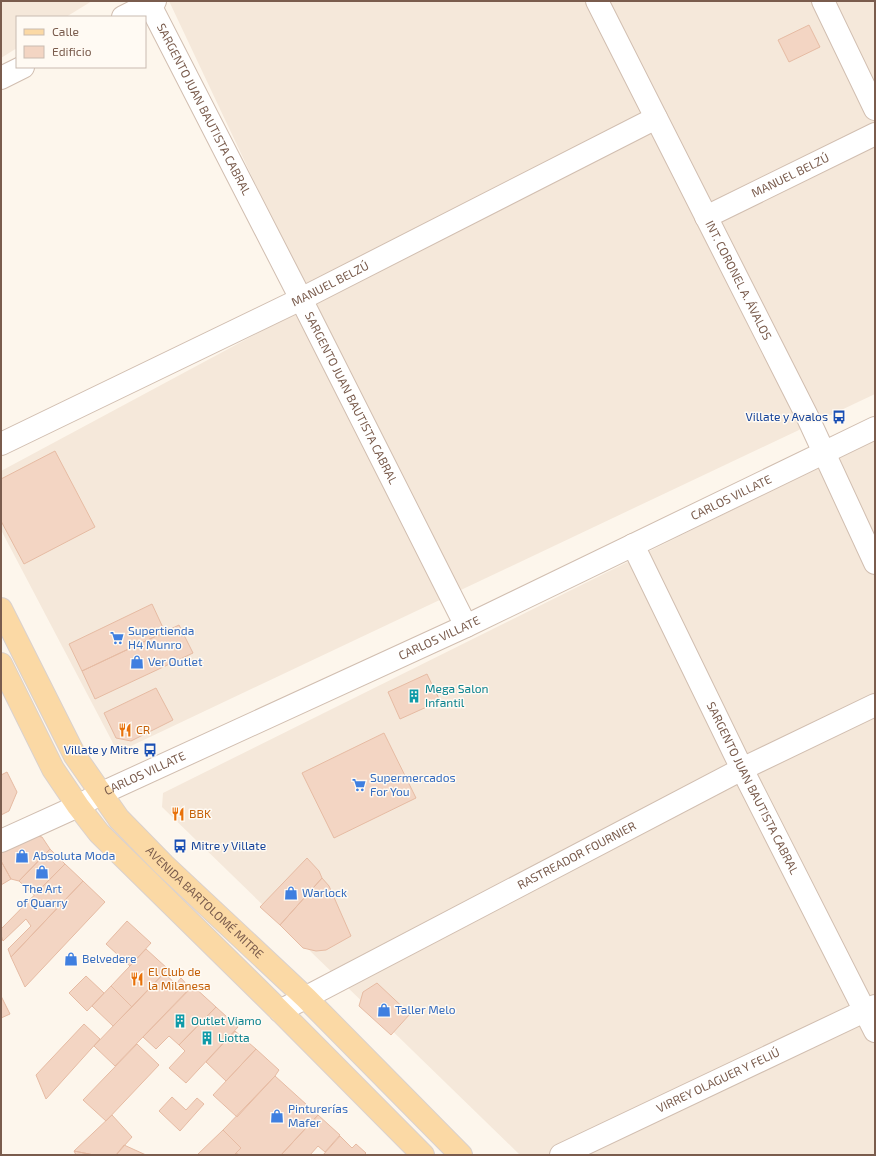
<svg xmlns="http://www.w3.org/2000/svg" width="876" height="1156" viewBox="0 0 876 1156" font-family="'Exo 2',sans-serif">
  <style>
    .residential { fill: #f5e8da }
    .building { fill: #f3d5c3; stroke: #e6bba3 }
    .lines { fill: none; stroke-linecap: round; stroke-linejoin: round }
    .minor-casing { stroke: #d1beb0; stroke-width: 24 }
    .major-casing { stroke: #dad1cd; stroke-width: 24 }
    .minor { stroke: #fff; stroke-width: 22 }
    .major { stroke: #fbd9a5; stroke-width: 22 }
    .labels { text-anchor: middle; stroke-width: 3; stroke-linejoin: round; paint-order: stroke }
    .street-label { font-size: 12px; fill: #7a5c4d; stroke: #fffaf3 }
    .transit-label { font-size: 12px; fill: #164399; stroke: #fffaf3; text-anchor: end }
    .shop-label { font-size: 12px; fill: #366cbe; stroke: #fffaf3; text-anchor: start }
    .culture-label { font-size: 12px; fill: #0d838f; stroke: #fffaf3; text-anchor: start }
    .food-label { font-size: 12px; fill: #c56008; stroke: #fffaf3; text-anchor: start }
  </style>
  <rect width="100%" height="100%" fill="#fdf6ec"/>
  <!-- residential -->
  <path class="residential" d="M1,1H92L66,17H17V48L1,58Z
    M169,1H875V394L131,746L114,745L1,530V471L312,304Z
    M875,439V1155H520L162,807L163,793Z"/>
  <!-- building -->
  <path class="building" d="M809,25L820,47L789,62L778,40Z
    M55,451L95,527L24,564L1,521V479Z
    M152,604L165,632L82,671L69,644Z
    M179,625L193,653L95,699L82,671Z
    M427,674L440,701L400,719L388,692Z
    M156,688L173,720L131,741L116,738L104,713Z
    M384,733L416,798L334,838L302,773Z
    M7,772L17,792L9,811L1,815V775Z
    M33,835L42,837L50,849L19,881L11,879L1,861V851Z
    M50,849L65,864L34,895L19,881Z
    M307,858L319,871L322,878L280,925L260,907Z
    M1,861L11,879L1,885Z
    M65,864L83,881L11,957L8,949L31,926L26,919L3,941L1,935V929Z
    M322,878L329,886L351,936L326,950L316,951L303,948L280,925Z
    M83,881L105,902L25,987L11,957Z
    M127,921L151,943L130,966L106,944Z
    M146,949L168,969L132,1007L111,986Z
    M164,973L176,984L181,978L190,988L115,1066L94,1046Z
    M86,976L104,993L87,1011L69,993Z
    M377,983L410,1014L391,1035L359,1006L363,992Z
    M111,986L132,1007L113,1026L92,1006Z
    M193,986L216,1007L179,1045L169,1036L156,1049L143,1037Z
    M1,996L10,1014L1,1018Z
    M216,1007L238,1027L186,1083L169,1068L185,1051L179,1045Z
    M84,1024L100,1039L46,1099L36,1075Z
    M235,1031L256,1049L226,1081L206,1062Z
    M137,1044L159,1065L106,1121L83,1100Z
    M256,1049L279,1070L275,1076L237,1117L213,1095Z
    M275,1076L318,1115L281,1155H239L236,1153L241,1148L223,1130Z
    M172,1097L186,1110L197,1098L204,1104L180,1131L159,1111Z
    M112,1115L132,1137L116,1155H94L74,1151Z
    M318,1115L340,1135L325,1152L318,1146L310,1155H281Z
    M223,1130L241,1148L234,1155H197Z
    M340,1136L352,1148L356,1144L366,1153L364,1155H323Z
    M124,1145L146,1155H116Z
    M74,1151L94,1155H76Z"/>
  <g class="lines">
    <!-- minor casing -->
    <g class="minor-casing">
      <g id="minor">
        <path id="s1" d="M148,1L301,299L466,626"/>
        <path id="s2" d="M597,1L808,418L875,563"/>
        <path d="M823,1L875,109"/>
        <path d="M123,17L155,1"/>
        <path d="M1,78L23,67"/>
        <path id="s3" d="M706,217L875,134"/>
        <path id="s4" d="M1,444L301,299L656,118"/>
        <path id="s5" d="M633,545L742,769L875,1031"/>
        <path id="s6" d="M1,841L78,806L100,794L466,626L875,428"/>
        <path id="s7" d="M280,1011L742,769L875,705"/>
        <path id="s8" d="M561,1155L875,1006"/>
      </g>
    </g>
    <!-- major casing -->
    <g class="major-casing">
      <g id="major">
        <path id="s9" d="M1,609L75,756L119,819L164,865L306,998L461,1155"/>
        <path d="M1,664L53,769L78,806L99,833L280,1011L423,1155"/>
      </g>
    </g>
    <!-- minor -->
    <use href="#minor" class="minor"/>
    <!-- major -->
    <use href="#major" class="major"/>
  </g>
  <!-- icons -->
  <defs>
    <g id="bus-bare" transform="scale(1.08)"><path d="M-5-6H5V4H4V6H2V4H-2V6H-4V4H-5ZM-3.5-4V0h7V-4ZM-3.5 1.2v1.5H-2V1.2ZM2 1.2v1.5H3.5V1.2Z" fill="#1a4fb4" stroke="#fffaf3" stroke-width="2.5" paint-order="stroke"/></g>
    <g id="supermarket-bare" transform="scale(1.08)"><path d="M-6-5.5h2.5l.6 2H6L4.5 2H-2.5L-4.4-4H-6ZM-1.5 3.2a1.3 1.3 0 1 0 .1 0ZM3 3.2a1.3 1.3 0 1 0 .1 0Z" fill="#3f7fe0" stroke="#fffaf3" stroke-width="2.5" paint-order="stroke"/></g>
    <g id="shop-bare" transform="scale(1.08)"><path d="M-5-2.5h2.3a2.7 3.5 0 0 1 5.4 0H5L5.5 6h-11ZM-1.5-2.5h3a1.5 2.3 0 0 0-3 0Z" fill="#3f7fe0" stroke="#fffaf3" stroke-width="2.5" paint-order="stroke"/></g>
    <g id="building-bare" transform="scale(1.08)"><path d="M-4-6H4V6H1V3H-1V6H-4ZM-2.5-4.3h1.7v1.8h-1.7ZM.8-4.3h1.7v1.8H.8ZM-2.5-1h1.7V.8h-1.7ZM.8-1h1.7V.8H.8Z" fill="#0f9aa8" stroke="#fffaf3" stroke-width="2.5" paint-order="stroke"/></g>
    <g id="restaurant-bare" transform="scale(1.08)"><path d="M-5-6h1v4h1v-4h1v4h1v-4h1v5L-1.5 .5V6h-2V.5L-5-1ZM5-6V6H3V1.5H1.5Q1.5-4 5-6Z" fill="#e8710a" stroke="#fffaf3" stroke-width="2.5" paint-order="stroke"/></g>
  </defs>
  <g fill-rule="evenodd">
    <use href="#bus-bare" x="839" y="417"/>
    <use href="#supermarket-bare" x="117" y="638"/>
    <use href="#shop-bare" x="137" y="662"/>
    <use href="#building-bare" x="414" y="696"/>
    <use href="#restaurant-bare" x="125" y="730"/>
    <use href="#bus-bare" x="150" y="750"/>
    <use href="#supermarket-bare" x="359" y="785"/>
    <use href="#restaurant-bare" x="178" y="814"/>
    <use href="#bus-bare" x="180" y="846"/>
    <use href="#shop-bare" x="22" y="856"/>
    <use href="#shop-bare" x="42" y="872"/>
    <use href="#shop-bare" x="291" y="893"/>
    <use href="#shop-bare" x="71" y="959"/>
    <use href="#restaurant-bare" x="137" y="979"/>
    <use href="#shop-bare" x="384" y="1010"/>
    <use href="#building-bare" x="180" y="1021"/>
    <use href="#building-bare" x="207" y="1038"/>
    <use href="#shop-bare" x="277" y="1116"/>
  </g>
  <g class="labels">
    <!-- street labels -->
    <g class="street-label">
      <text dy="4" stroke="none"><textPath href="#s1" startOffset="122">SARGENTO JUAN BAUTISTA CABRAL</textPath></text>
      <text dy="4" stroke="none"><textPath href="#s3" startOffset="94">MANUEL BELZÚ</textPath></text>
      <text dy="4" stroke="none"><textPath href="#s2" startOffset="313">INT. CORONEL A. ÁVALOS</textPath></text>
      <text dy="4" stroke="none"><textPath href="#s4" startOffset="366">MANUEL BELZÚ</textPath></text>
      <text dy="4" stroke="none"><textPath href="#s1" startOffset="446">SARGENTO JUAN BAUTISTA CABRAL</textPath></text>
      <text dy="4" stroke="none"><textPath href="#s6" startOffset="807">CARLOS VILLATE</textPath></text>
      <text dy="4" stroke="none"><textPath href="#s6" startOffset="483">CARLOS VILLATE</textPath></text>
      <text dy="4" stroke="none"><textPath href="#s6" startOffset="159">CARLOS VILLATE</textPath></text>
      <text dy="4" stroke="none"><textPath href="#s5" startOffset="271">SARGENTO JUAN BAUTISTA CABRAL</textPath></text>
      <text dy="4" stroke="none"><textPath href="#s7" startOffset="335">RASTREADOR FOURNIER</textPath></text>
      <text dy="4" stroke="none"><textPath href="#s9" startOffset="361">AVENIDA BARTOLOMÉ MITRE</textPath></text>
      <text dy="4" stroke="none"><textPath href="#s8" startOffset="174">VIRREY OLAGUER Y FELIÚ</textPath></text>
    </g>
    <!-- transit labels -->
    <g class="transit-label">
      <text x="828" y="421">Villate y Avalos</text>
      <text x="139" y="754">Villate y Mitre</text>
      <text x="191" y="850" text-anchor="start">Mitre y Villate</text>
    </g>
    <!-- shop labels -->
    <g class="shop-label">
      <text x="128" y="635">Supertienda<tspan x="128" dy="14">H4 Munro</tspan></text>
      <text x="148" y="666">Ver Outlet</text>
      <text x="370" y="782">Supermercados<tspan x="370" dy="14">For You</tspan></text>
      <text x="33" y="860">Absoluta Moda</text>
      <text x="42" y="893" text-anchor="middle">The Art<tspan x="42" dy="14">of Quarry</tspan></text>
      <text x="302" y="897">Warlock</text>
      <text x="82" y="963">Belvedere</text>
      <text x="395" y="1014">Taller Melo</text>
      <text x="288" y="1113">Pinturerías<tspan x="288" dy="14">Mafer</tspan></text>
    </g>
    <!-- culture labels -->
    <g class="culture-label">
      <text x="425" y="693">Mega Salon<tspan x="425" dy="14">Infantil</tspan></text>
      <text x="191" y="1025">Outlet Viamo</text>
      <text x="218" y="1042">Liotta</text>
    </g>
    <!-- food labels -->
    <g class="food-label">
      <text x="136" y="734">CR</text>
      <text x="189" y="818">BBK</text>
      <text x="148" y="976">El Club de<tspan x="148" dy="14">la Milanesa</tspan></text>
    </g>
  </g>
  <!-- border -->
  <rect width="876" height="1156" fill="none" stroke="#7a5c4d" stroke-width="4"/>
  <!-- legend -->
  <rect x="16" y="16" width="130" height="52" fill="#fffaf3" stroke="#cabbb1"/>
  <rect x="24" y="29" width="20" height="6" fill="#fbd9a5" stroke="#cabbb1"/>
  <text x="52" y="36" font-size="12" fill="#7a5c4d">Calle</text>
  <rect x="24" y="46" width="20" height="12" fill="#f3d5c3" stroke="#cabbb1"/>
  <text x="52" y="56" font-size="12" fill="#7a5c4d">Edificio</text>
</svg>
